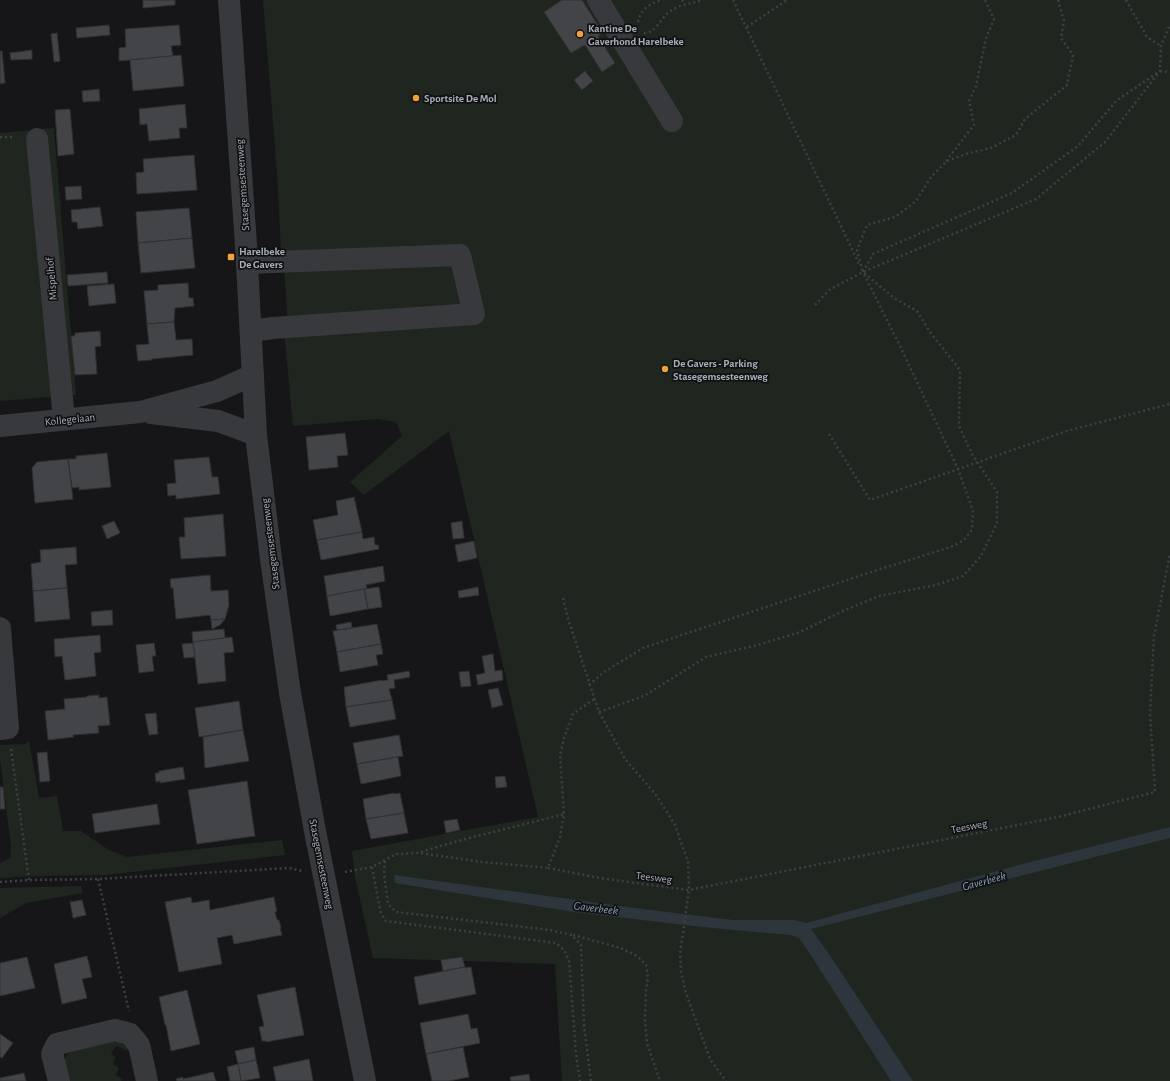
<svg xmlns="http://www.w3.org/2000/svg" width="1170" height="1081" viewBox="0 0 1170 1081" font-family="'Alegreya Sans',sans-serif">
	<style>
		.green { fill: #1e261f }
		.water { fill: #2c363c }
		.building { fill: #424448; stroke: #303034 }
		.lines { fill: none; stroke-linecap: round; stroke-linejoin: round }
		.path { stroke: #3d4044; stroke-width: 2.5; stroke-dasharray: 2 3; stroke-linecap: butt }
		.minor { stroke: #37393d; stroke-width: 22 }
		.poi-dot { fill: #eea238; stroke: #111113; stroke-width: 1.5 }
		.labels { text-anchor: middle; stroke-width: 3.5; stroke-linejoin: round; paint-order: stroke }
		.poi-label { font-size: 11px; font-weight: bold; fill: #a8aeb8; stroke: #111113; text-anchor: start }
		.street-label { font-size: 11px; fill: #a8aeb8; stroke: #111113 }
		.water-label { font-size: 12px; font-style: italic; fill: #809fb2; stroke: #111113 }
	</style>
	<rect width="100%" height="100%" fill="#161618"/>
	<g class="green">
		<path d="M263 0H1170V1081H562L555 964 373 958 355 877 352 851 538 817 449 431 364 495 350 482 402 436 396 422 378 419 293 426 284 330H288L283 252H281L277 172Z"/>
		<path d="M54 128 76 395 0 401V133Z"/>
		<path d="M29 741 39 798 57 796 63 831H81L109 850 127 857 282 840 285 855 105 875 38 876 0 878V863L10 858 11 847 0 759V745L25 744Z"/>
		<path d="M81 886 83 893 26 903 0 918V888Z"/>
		<path d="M95 1038 126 1043 134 1053 116 1046 111 1054 116 1057 113 1064 119 1068 116 1075 122 1079 121 1081H64C64 1076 62 1070 63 1065 64 1050 84 1044 95 1038Z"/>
	</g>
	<path class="water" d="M1170 827V838L811 929 827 951 913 1081H891L812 957 799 938 790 935 702 927 574 912 395 883 394 875 635 908 733 920H795L806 923 1026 863Z"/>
	<g class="building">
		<path d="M143 0H175V5L143 8Z"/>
		<path d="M562 0H582L603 33 598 36 615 63 602 72 585 45 571 53 544 12Z"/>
		<path d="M109 25 110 35 77 38 76 28Z"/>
		<path d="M179 25 181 45 171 46 173 56 119 61V48L126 47 125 29Z"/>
		<path d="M57 33 60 61 54 62 51 34Z"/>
		<path d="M32 50V59L11 60 10 53Z"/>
		<path d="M0 51H2L5 83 0 84Z"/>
		<path d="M181 55 184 86 133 91 130 60Z"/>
		<path d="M585 71 593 81 582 90 574 80Z"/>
		<path d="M99 89 100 101 83 102 82 91Z"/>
		<path d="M185 104 187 128H179L180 138 149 141 147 124 140 125 139 109Z"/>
		<path d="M70 109 74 154 58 156 55 110Z"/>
		<path d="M194 155 197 190 137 194 136 173 144 172 143 159Z"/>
		<path d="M81 186 82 199 66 200 65 187Z"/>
		<path d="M100 207 103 226 78 229 77 222H72L71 210Z"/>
		<path d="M189 208 192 238 138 243 136 212Z"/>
		<path d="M192 238 195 268 141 273 138 243Z"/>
		<path d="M107 272 108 283 68 286 67 275Z"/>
		<path d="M188 283 189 298H193L194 306 175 308 174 322 147 324 144 291 158 290V285Z"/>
		<path d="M114 284 116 303 89 306 87 286Z"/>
		<path d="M174 322 176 340 192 339 193 355 152 359V360L138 361 136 345 149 344 147 324Z"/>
		<path d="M100 331 101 346 95 347 97 374 75 375 71 336H75V333Z"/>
		<path d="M345 433 348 455 337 456 338 467 309 470 306 437Z"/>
		<path d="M107 453 111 487 79 490V487L72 488 68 459H76V456Z"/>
		<path d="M209 457 212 477H218L220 494 176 499V495L168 496 167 484 176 483 174 460Z"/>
		<path d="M68 459 73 499 35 503 32 468 37 462Z"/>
		<path d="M354 497 362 532 317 540 313 520 338 515 336 501Z"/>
		<path d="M223 514 226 556 181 559 179 537H185L184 518Z"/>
		<path d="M114 521 120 533 107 539 102 526Z"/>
		<path d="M462 521 464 538 453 539 451 523Z"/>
		<path d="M362 532 363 539 374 537 375 545H378L379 549 321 560 317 540Z"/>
		<path d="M474 541 477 558 458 562 455 545Z"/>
		<path d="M76 547 77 564 65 565 67 588 33 591 31 564 41 562 40 550Z"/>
		<path d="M383 566 385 581 366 585 367 589 327 596 324 576Z"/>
		<path d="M210 575 211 591 228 590 229 605 225 619 211 620 210 615 176 619 173 588H171L170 579Z"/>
		<path d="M379 587 382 607 368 609 364 589Z"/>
		<path d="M478 587 479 595 459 598 458 591Z"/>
		<path d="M67 588 70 619 35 622 33 591Z"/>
		<path d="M364 589 368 609 330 616 327 596Z"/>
		<path d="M112 610 113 625 92 626 91 612Z"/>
		<path d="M225 619 220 625 212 629 211 620Z"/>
		<path d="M351 622 352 628 337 630 336 625Z"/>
		<path d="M377 624 381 644 337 652 333 631Z"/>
		<path d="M224 629 225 638 193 642 192 632Z"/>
		<path d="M100 635 101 652 94 653 96 676 65 680 62 656 55 657 54 639Z"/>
		<path d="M232 637 234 652 224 653 226 681 198 684 193 642Z"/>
		<path d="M154 643 156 656H152L154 671 139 673 136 645Z"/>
		<path d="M193 643 195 657 184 658 182 644Z"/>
		<path d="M381 644 383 654 376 655 378 665 340 672 337 652Z"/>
		<path d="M493 654 495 671 502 670 503 680 478 685 476 675 485 673 482 656Z"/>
		<path d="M409 671 410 677 394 680 395 688 389 689 392 700 346 707 344 687 382 680V681L388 680 387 675Z"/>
		<path d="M469 671 471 686 461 687 459 672Z"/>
		<path d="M498 688 503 705 492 708 488 690Z"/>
		<path d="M99 695V698L107 697 110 725 98 726 99 733 73 735 74 737 48 740 45 711 65 709 64 699 87 697V696Z"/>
		<path d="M392 700 396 719 350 727 346 707Z"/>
		<path d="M239 701 243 730 199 737 195 708Z"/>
		<path d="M156 713 158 734 149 735 145 714Z"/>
		<path d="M243 730 249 761 205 768 203 737Z"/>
		<path d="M399 735 403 756 357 764 353 743Z"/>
		<path d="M47 752 50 781 40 782 37 753Z"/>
		<path d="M398 757 401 776 361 784 357 764Z"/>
		<path d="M183 767 185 779 160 783V781L156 782 155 773H159V771Z"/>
		<path d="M505 776 507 787 496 788 495 777Z"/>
		<path d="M247 781 255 836 197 844 188 790Z"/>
		<path d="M0 787H3L5 809H0Z"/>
		<path d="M394 793V794L400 793 404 813 366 819 363 799Z"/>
		<path d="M157 804 160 824 95 833 92 814Z"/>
		<path d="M404 813 408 833 371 839 366 819Z"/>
		<path d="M457 819 460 830 446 833 444 821Z"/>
		<path d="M191 897 192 903 209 900 210 910 274 897 275 903 277 911 275 912 277 920H279L281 928H280L282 935 234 944 232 935 217 938 222 964 179 972 165 902Z"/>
		<path d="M82 900 86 915 73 918 70 902Z"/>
		<path d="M87 956 92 977 82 979 87 998 62 1004 54 964Z"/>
		<path d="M27 957 35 988 0 996V963Z"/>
		<path d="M462 957 465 967 443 971 441 960Z"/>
		<path d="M465 967V968L471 967 476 994 419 1005 414 977Z"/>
		<path d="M295 987 304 1035 266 1042V1041H262L259 1027 264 1026 257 995Z"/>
		<path d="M187 990 200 1044 171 1051 166 1025H165L159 997Z"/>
		<path d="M468 1014 471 1029 477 1028 480 1043 426 1054 420 1023Z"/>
		<path d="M0 1034 13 1043 2 1058 0 1057Z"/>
		<path d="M254 1047 256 1060 238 1064 235 1051Z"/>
		<path d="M463 1047 469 1077 449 1081H432L426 1054Z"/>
		<path d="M309 1059 313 1081H276L273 1067Z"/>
		<path d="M256 1060 260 1078 241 1081 238 1064Z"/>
		<path d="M238 1064 241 1081H230L227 1067Z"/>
		<path d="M213 1072 216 1081H177L176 1079 183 1077V1079Z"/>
		<path d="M24 1073 26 1081H0V1078Z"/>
		<path d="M529 1074 530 1081H511L510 1077Z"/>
	</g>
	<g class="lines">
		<g class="path">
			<path d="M682 0 684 4"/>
			<path d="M733 0 860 266"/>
			<path d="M1126 0 1147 37 1161 46"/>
			<path d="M638 22C640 10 651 2 663 0"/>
			<path d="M747 27 787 0"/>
			<path d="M644 33C654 34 661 19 668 13 678 4 691 4 703 0"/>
			<path d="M1160 71 1170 72"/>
			<path d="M0 137H15"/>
			<path d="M946 161 974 125 969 101 976 86 986 38 994 19 985 0"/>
			<path d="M863 272 873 254 1012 193 1078 146 1116 101 1157 73"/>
			<path d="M815 305 829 290 863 272 1036 199 1105 142 1160 71 1161 46 1170 24"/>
			<path d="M829 434 870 500 1067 431 1170 404"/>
			<path d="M563 598 568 619 599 712 625 759 656 795 675 825 688 862 689 890 680 954 681 972 686 993 710 1059 726 1081"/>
			<path d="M589 685 604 672 643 648 874 571 951 547 964 540 972 530 973 511 958 469 900 346 864 274"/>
			<path d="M599 712 644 696 706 657 758 645 800 632 843 611 879 596 936 585 963 576 981 556 997 523V492L972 454 959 426 960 370 930 332 917 311 894 298 863 272 857 250 867 225 895 217 916 201 931 177 947 161 969 153 991 148 1016 135 1025 119 1067 85 1073 55 1061 38 1064 21 1058 0"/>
			<path d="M11 749 29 880"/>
			<path d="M421 852C468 837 516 827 564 814"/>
			<path d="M385 861 384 873 388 904 396 912 550 930 572 935 581 945 584 1025 591 1081"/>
			<path d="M372 867 381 914 386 921 556 943 564 950 569 960 576 1054 580 1081"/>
			<path d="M548 868 606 879 689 890 1058 817 1155 792 1150 713 1154 636 1170 553"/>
			<path d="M345 872 372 867 396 854 419 853 483 862 548 868 560 837 564 814 560 755 564 738 573 714 594 699"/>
			<path d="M98 879 129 1011"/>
			<path d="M0 882 29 880 98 879 289 868 302 871"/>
			<path d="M573 935 621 948 637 956 646 965 648 978 646 991 645 1020 647 1043 660 1081"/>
		</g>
		<g class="minor">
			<path d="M229 0 246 245 256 435 271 559 290 693 315 831 365 1081"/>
			<path d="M598 0 672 121"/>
			<path d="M37 139 64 419"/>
			<path d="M247 263 460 255 474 314 273 328 251 331"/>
			<path d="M151 413 218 421 256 435"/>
			<path d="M0 426 140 412 217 391 253 375"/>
			<path d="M0 628 8 728 0 729"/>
			<path d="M59 1081 52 1054 57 1044 115 1030 130 1034 139 1045 147 1081"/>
		</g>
	</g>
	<g class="poi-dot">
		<circle cx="580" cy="34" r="4"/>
		<circle cx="416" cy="98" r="4"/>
		<rect x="227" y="253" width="8" height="8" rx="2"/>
		<circle cx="665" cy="369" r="4"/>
	</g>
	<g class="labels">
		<g class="poi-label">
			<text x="588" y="32">Kantine De<tspan x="588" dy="13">Gaverhond Harelbeke</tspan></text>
			<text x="424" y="102">Sportsite De Mol</text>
			<text x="239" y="255">Harelbeke<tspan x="239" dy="13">De Gavers</tspan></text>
			<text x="673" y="367">De Gavers - Parking<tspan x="673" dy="13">Stasegemsesteenweg</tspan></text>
		</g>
		<g class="street-label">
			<text transform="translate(242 185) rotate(-94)" y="4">Stasegemsesteenweg</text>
			<text transform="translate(51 279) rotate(-95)" y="4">Mispelhof</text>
			<text transform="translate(70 419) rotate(-6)" y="4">Kollegelaan</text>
			<text transform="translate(270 544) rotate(-97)" y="4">Stasegemsesteenweg</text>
			<text transform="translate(969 826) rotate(-11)" y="4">Teesweg</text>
			<text transform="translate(322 864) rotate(79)" y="4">Stasegemsesteenweg</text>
			<text transform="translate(654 877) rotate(7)" y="4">Teesweg</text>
		</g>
		<g class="water-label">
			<text transform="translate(984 881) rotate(-15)" y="4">Gaverbeek</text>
			<text transform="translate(596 908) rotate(7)" y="4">Gaverbeek</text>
		</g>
	</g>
</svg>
